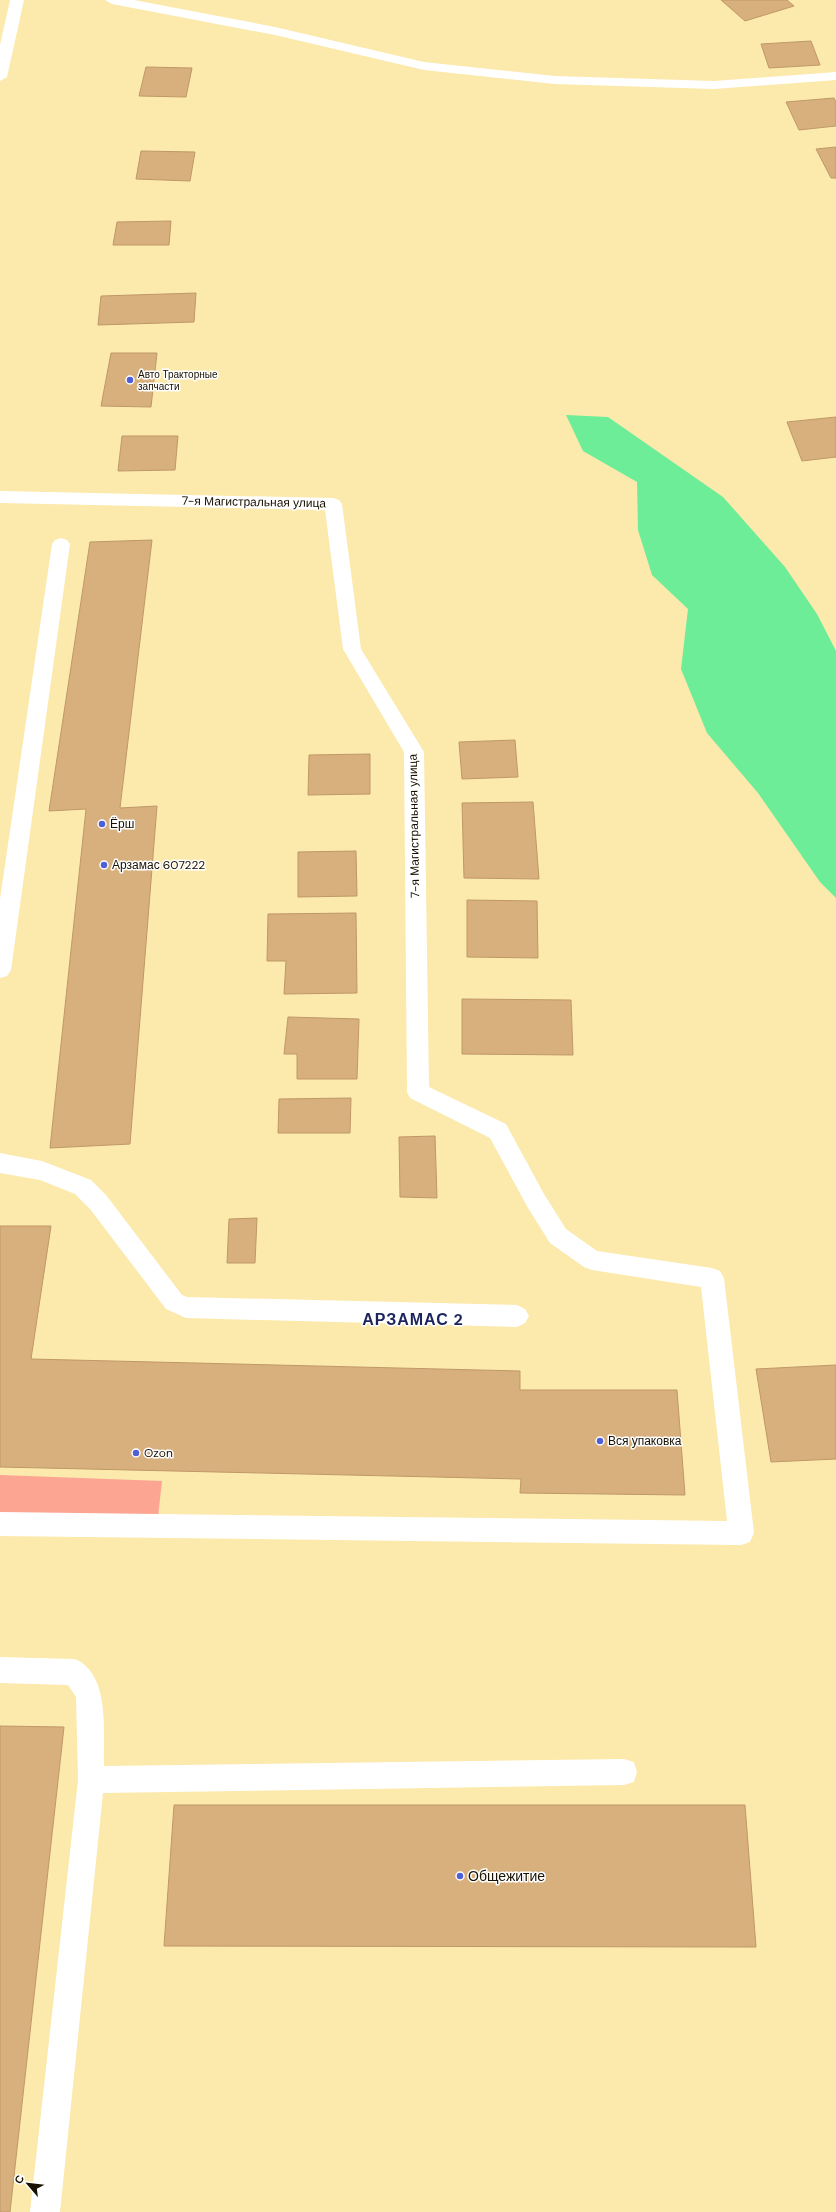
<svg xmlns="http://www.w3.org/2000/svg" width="836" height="2212" viewBox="0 0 836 2212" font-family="'DM Sans',sans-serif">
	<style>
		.green { fill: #fca593 }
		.water { fill: #6ded98 }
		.building { fill: #d8b07e; stroke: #bf9867 }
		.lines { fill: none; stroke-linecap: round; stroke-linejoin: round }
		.minor { fill: #fff; fill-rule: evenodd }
		.major { fill: #fff; fill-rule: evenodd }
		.poi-dot { fill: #4e60d5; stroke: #fff; stroke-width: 1.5 }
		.labels { text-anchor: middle; stroke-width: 3; stroke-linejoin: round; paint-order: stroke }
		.far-poi-label { font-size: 10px; fill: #181100; stroke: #fff; text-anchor: start }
		.street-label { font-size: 12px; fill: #181100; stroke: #fff }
		.poi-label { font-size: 12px; fill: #181100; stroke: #fff; text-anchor: start }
		.near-poi-label { font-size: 14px; fill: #181100; stroke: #fff; text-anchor: start }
		.district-label { font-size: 16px; font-weight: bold; letter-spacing: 1px; fill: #1c245c; stroke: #fff }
	</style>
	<rect width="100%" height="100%" fill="#fce9ac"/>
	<path class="green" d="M0 1475 162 1481 158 1517 0 1514Z"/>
	<path class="water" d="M566 415 608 417 723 497 785 567 817 614 836 651V898L820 882 758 793 707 733 681 669 688 609 652 575 638 530 637 482 583 451Z"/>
	<g class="building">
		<path d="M721 0H787L794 6 745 21Z"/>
		<path d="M811 41 820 65 769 68 761 44Z"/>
		<path d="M146 67 192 68 186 97 139 96Z"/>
		<path d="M834 98 836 102V126L799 130 786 102Z"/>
		<path d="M836 147V178H831L816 149Z"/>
		<path d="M141 151 195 152 190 181 136 179Z"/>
		<path d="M171 221 169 245H113L117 222Z"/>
		<path d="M196 293 194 322 98 325 101 296Z"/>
		<path d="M111 353H157L151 407 101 406Z"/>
		<path d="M836 417V457L802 461 787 422Z"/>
		<path d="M122 436H178L175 470 118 471Z"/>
		<path d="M152 540 120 808 157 806 130 1144 50 1148 86 809 49 811 90 542Z"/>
		<path d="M515 740 518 777 462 779 459 742Z"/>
		<path d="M370 754V794L308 795 309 755Z"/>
		<path d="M533 802 539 879 464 878 462 803Z"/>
		<path d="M356 851 357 896 298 897V852Z"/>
		<path d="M467 900 537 901 538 958 467 957Z"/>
		<path d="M356 913 357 993 284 994 286 961H267L268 914Z"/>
		<path d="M462 999 571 1000 573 1055 462 1054Z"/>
		<path d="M288 1017 359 1019 357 1079H297V1054H284Z"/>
		<path d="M351 1098 350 1133H278L279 1099Z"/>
		<path d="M435 1136 437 1198 400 1197 399 1137Z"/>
		<path d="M257 1218 255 1263H227L229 1219Z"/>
		<path d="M0 1226H51L31 1359 520 1371V1390H677L685 1495 520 1493 521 1479 0 1467Z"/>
		<path d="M836 1365V1459L771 1462 756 1369Z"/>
		<path d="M0 1726 64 1727 10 2212H0Z"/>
		<path d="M174 1805H745L756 1947 164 1946Z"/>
	</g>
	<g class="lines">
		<g class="minor">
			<path d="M105 0H134L275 27 424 62 555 76 714 81 836 72V80L714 89 555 84 424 70 275 35 112 4Z"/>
			<path d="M0 491 333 498 339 500 342 504 361 649 424 752 429 1087 506 1124 544 1194 566 1229 597 1251 712 1268 720 1271 724 1278 754 1533 750 1542 741 1545 0 1536V1512L727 1521 701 1287 592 1270 584 1267 550 1243 528 1208 490 1138 410 1098 407 1092 404 752 343 649 325 510 0 503Z"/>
			<path d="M61 538 67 540 70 544 11 970 7 976 0 978V899L52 544 55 540Z"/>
			<path d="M0 1153 42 1161 91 1180 106 1195 182 1295 187 1297 517 1305 525 1309 529 1316 525 1323 517 1327 186 1318 166 1309 90 1209 75 1194 40 1180 0 1173Z"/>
			<path d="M0 1657 75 1659C111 1674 103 1734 104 1766L624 1759 634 1762 637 1772 634 1782 624 1785 103 1793 60 2212H30L78 1780 76 1697 68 1685 0 1683Z"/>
		</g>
		<path class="major" d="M10 0H24L7 77 0 81V45Z"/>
	</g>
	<g class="poi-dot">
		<circle cx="130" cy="380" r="4"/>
		<circle cx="102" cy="824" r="4"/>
		<circle cx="104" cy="865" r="4"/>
		<circle cx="600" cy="1441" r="4"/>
		<circle cx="136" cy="1453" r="4"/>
		<circle cx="460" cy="1876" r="4"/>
	</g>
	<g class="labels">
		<g class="far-poi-label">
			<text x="138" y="378">Авто Тракторные<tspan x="138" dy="12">запчасти</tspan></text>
		</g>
		<g class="street-label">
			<text transform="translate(254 502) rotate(1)" y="4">7-я Магистральная улица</text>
			<text transform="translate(414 826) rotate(-91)" y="4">7-я Магистральная улица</text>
		</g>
		<g class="poi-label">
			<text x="110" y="828">Ёрш</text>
			<text x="112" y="869">Арзамас 607222</text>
			<text x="608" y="1445">Вся упаковка</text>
			<text x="144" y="1457">Ozon</text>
		</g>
		<g class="near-poi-label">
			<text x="468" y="1881">Общежитие</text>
		</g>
		<g class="district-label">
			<text x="413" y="1325">АРЗАМАС 2</text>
		</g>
	</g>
	<g transform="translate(28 2184) rotate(298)" stroke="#ffffff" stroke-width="3" paint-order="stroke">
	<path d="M0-3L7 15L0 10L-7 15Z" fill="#181100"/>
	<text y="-6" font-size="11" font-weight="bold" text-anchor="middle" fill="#181100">С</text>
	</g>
</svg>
